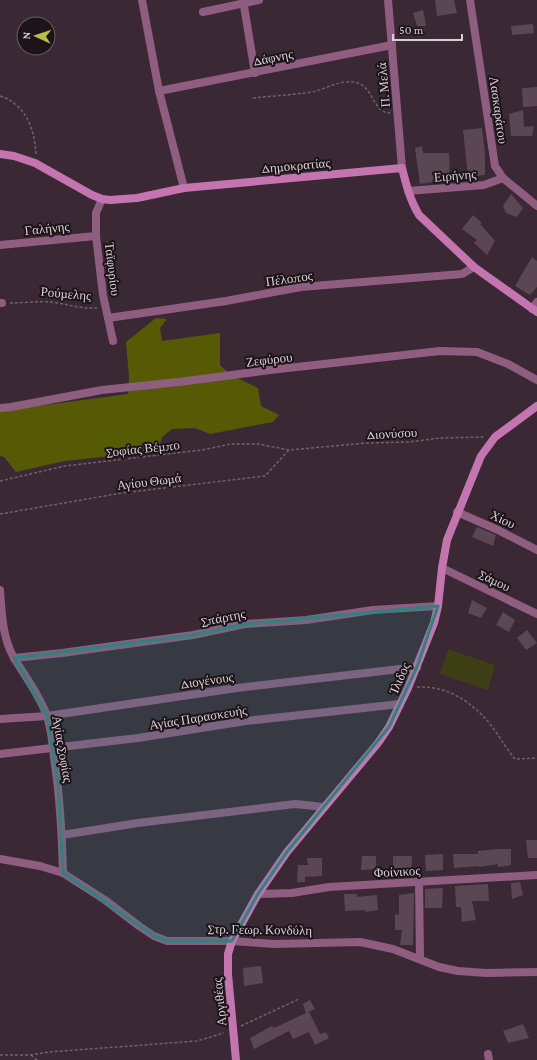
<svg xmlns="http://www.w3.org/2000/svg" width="537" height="1060" viewBox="0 0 537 1060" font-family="'Crimson Pro',serif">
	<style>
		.green { fill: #3c3e14 }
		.forest { fill: #575a05 }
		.building { fill: #5b4754 }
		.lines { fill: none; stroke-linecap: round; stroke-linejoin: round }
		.path { stroke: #70616b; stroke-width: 1.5; stroke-dasharray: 3 2; stroke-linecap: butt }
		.street { stroke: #8f5d80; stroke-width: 8 }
		.secondary { stroke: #c475af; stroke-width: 8 }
		.marked { fill: #2d837e; fill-opacity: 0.2; stroke: #2d837e; stroke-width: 3; stroke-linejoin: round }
		.labels { text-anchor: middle; stroke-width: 4; stroke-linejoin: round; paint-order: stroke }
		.street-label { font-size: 13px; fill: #daced6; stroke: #1c1419 }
	</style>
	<rect width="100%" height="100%" fill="#3a2834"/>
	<path class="green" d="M448 649 495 665 488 690 440 674Z"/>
	<path class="forest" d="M156 318 167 319 160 328 162 341 220 333V365L231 375 258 388 261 406 279 415 273 422 210 434 195 428 172 429 162 437 158 451 65 461 16 472 4 457 0 456V411L128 394 129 377 126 342Z"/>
	<g class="building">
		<path d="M435 0H454L457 13 437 16Z"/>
		<path d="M423 10 426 26H417L413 13Z"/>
		<path d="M533 24 534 33 512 35 511 26Z"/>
		<path d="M537 87V106L523 107 522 88Z"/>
		<path d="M523 110 524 127 534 126 532 136H511L509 114Z"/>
		<path d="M482 128 485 154V175L468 177 463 130Z"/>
		<path d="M422 146 423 153H449L450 179 420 184 415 148Z"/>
		<path d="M511 194 523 208 517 217 506 213 503 206Z"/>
		<path d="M473 215 482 223 480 224 495 241 487 255 474 243 477 240 462 229Z"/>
		<path d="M532 257 537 261V287L530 295 515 286Z"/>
		<path d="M477 527 496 535 493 546 472 537Z"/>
		<path d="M472 600 487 608 481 618 468 613Z"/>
		<path d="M503 612 515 620 509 632 496 625Z"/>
		<path d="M527 630 537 643 526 650 517 638Z"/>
		<path d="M526 840H537V858H528Z"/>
		<path d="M498 849H511V865L498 867V864L479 867V866L454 868 453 854H478V851Z"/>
		<path d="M443 854V870L426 871 425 855Z"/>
		<path d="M362 856H376V869L361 870Z"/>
		<path d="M393 856H412L411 877 393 878Z"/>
		<path d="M307 858H322V876L305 877V882H297L298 865H308Z"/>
		<path d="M520 882 523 895 512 899 511 883Z"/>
		<path d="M488 884 489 901H472L476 920 462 922 461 907H456L455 886Z"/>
		<path d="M443 888 442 908H425V889Z"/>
		<path d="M414 893 413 945H400L402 930H395V914L399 915V895Z"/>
		<path d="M344 894H357V897L377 895 378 910 365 912V910L345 911Z"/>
		<path d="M261 966 263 983 244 986 243 968Z"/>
		<path d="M310 1000 315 1009 306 1013 309 1012 320 1034 326 1032 329 1038 315 1045 309 1032 293 1039 289 1031 254 1049 250 1038 272 1026 274 1028 306 1013 303 1004Z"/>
		<path d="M523 1024 529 1038 508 1043 503 1031Z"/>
	</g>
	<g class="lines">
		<g class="path">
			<path d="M0 96C26 104 35 130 36 155"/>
			<path d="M253 98C272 96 292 95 312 92 326 89 339 80 354 82 374 85 372 113 390 113"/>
			<path d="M10 303C23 303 37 301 51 302 67 304 81 309 97 308"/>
			<path d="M0 481 65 466 202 450 231 444H258L289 450 367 443 408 442 440 438 484 437"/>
			<path d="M0 514 122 493 265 476 289 450"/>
			<path d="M417 687C444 686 464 697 483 716 495 728 504 746 515 759L537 758"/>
			<path d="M241 1026 299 999"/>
			<path d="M0 1055H31L49 1052 197 1041 224 1033"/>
			<path d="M31 1055 37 1060"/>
		</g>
		<g class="street">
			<path d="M142 0 159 91 184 188"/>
			<path d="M243 0 255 73"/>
			<path d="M388 0 402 168"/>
			<path d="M470 0 495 166 503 178 537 206"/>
			<path d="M203 12 259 0"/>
			<path d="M159 91 392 45"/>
			<path d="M408 191 484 185 503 178"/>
			<path d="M102 199 96 213V236L103 295 113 341"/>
			<path d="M0 245 96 236"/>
			<path d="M0 303H2"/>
			<path d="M532 309 537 302"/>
			<path d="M108 318 226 301 301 287 462 274 474 267"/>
			<path d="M0 408 11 407 102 390 179 382 270 370 440 351 477 352 508 364 537 380"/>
			<path d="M457 512 498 530 537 550"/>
			<path d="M442 568 537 614"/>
			<path d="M0 590C2 614 2 637 14 658 25 676 40 696 47 716 51 729 53 745 54 758 60 796 62 834 63 873"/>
			<path d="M14 658 62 653 193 635 245 624 306 620 373 610 438 606"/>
			<path d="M0 719 47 716 237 688 417 667"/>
			<path d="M0 754 138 738 246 721 400 704"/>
			<path d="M62 835 138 823 295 804 324 807"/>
			<path d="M0 859 40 866 63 873 105 900 139 926 154 936 167 941H232L274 944 360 942 393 949 439 967 458 971 487 973 537 972"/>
			<path d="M419 882 420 959"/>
			<path d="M258 894 292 893 329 887 537 875"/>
			<path d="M488 1054 489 1060"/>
		</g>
		<g class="secondary">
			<path d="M0 154 14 156 35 163 92 195 102 199 110 200 137 198 184 188 402 168C406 184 410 200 419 215L474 267 537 312"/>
			<path d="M236 1060 228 974V954L232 941 258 894 287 852 378 743 389 727 408 688 434 623 438 606 442 568 447 540 481 456 495 437 537 406"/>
		</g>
	</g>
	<path class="marked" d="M438 606 417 667 389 727 287 852 258 894 232 941H167L154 936 63 873 58 783 47 716 14 658 193 635 245 624Z"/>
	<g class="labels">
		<g class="street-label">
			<text transform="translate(273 57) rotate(-11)" y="5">Δάφνης</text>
			<text transform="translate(383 85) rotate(-95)" y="5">Π. Μελά</text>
			<text transform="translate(499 110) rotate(82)" y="5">Λασκαράτου</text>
			<text transform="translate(296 165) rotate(-5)" y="5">Δημοκρατίας</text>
			<text transform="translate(455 175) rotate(-5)" y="5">Ειρήνης</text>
			<text transform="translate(47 228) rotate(-6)" y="5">Γαλήνης</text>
			<text transform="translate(113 269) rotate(83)" y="5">Ταϊφυρίου</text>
			<text transform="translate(289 278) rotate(-8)" y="5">Πέλοπος</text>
			<text transform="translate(66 293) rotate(5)" y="5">Ρούμελης</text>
			<text transform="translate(269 359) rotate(-7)" y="5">Ζεφύρου</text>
			<text transform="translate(392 433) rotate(-3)" y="5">Διονύσου</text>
			<text transform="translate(143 448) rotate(-6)" y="5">Σοφίας Βέμπο</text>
			<text transform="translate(149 481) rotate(-7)" y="5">Αγίου Θωμά</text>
			<text transform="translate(503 519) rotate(25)" y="5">Χίου</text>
			<text transform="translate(495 580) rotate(26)" y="5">Σάμου</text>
			<text transform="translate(223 617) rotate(-11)" y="5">Σπάρτης</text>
			<text transform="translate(399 678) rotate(-66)" y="5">Ίλιδος</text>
			<text transform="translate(207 680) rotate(-8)" y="5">Διογένους</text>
			<text transform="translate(198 717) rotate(-9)" y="5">Αγίας Παρασκευής</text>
			<text transform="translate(63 749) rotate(80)" y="5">Αγίας Σοφίας</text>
			<text transform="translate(397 871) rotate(-3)" y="5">Φοίνικος</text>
			<text transform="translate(260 929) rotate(1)" y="5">Στρ. Γεωρ. Κονδύλη</text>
			<text transform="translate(219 1002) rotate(-96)" y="5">Αργιθέας</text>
		</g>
	</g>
	<g transform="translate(36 36) rotate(273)"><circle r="19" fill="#1c1419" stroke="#685e65"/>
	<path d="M0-3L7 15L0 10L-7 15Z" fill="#bbc045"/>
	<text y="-6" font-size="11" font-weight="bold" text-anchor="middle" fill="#daced6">N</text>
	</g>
	<path d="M393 34v6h69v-6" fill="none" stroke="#daced6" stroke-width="2"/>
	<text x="399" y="34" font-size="12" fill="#daced6" stroke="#1c1419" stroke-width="3" paint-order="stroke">50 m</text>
</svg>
